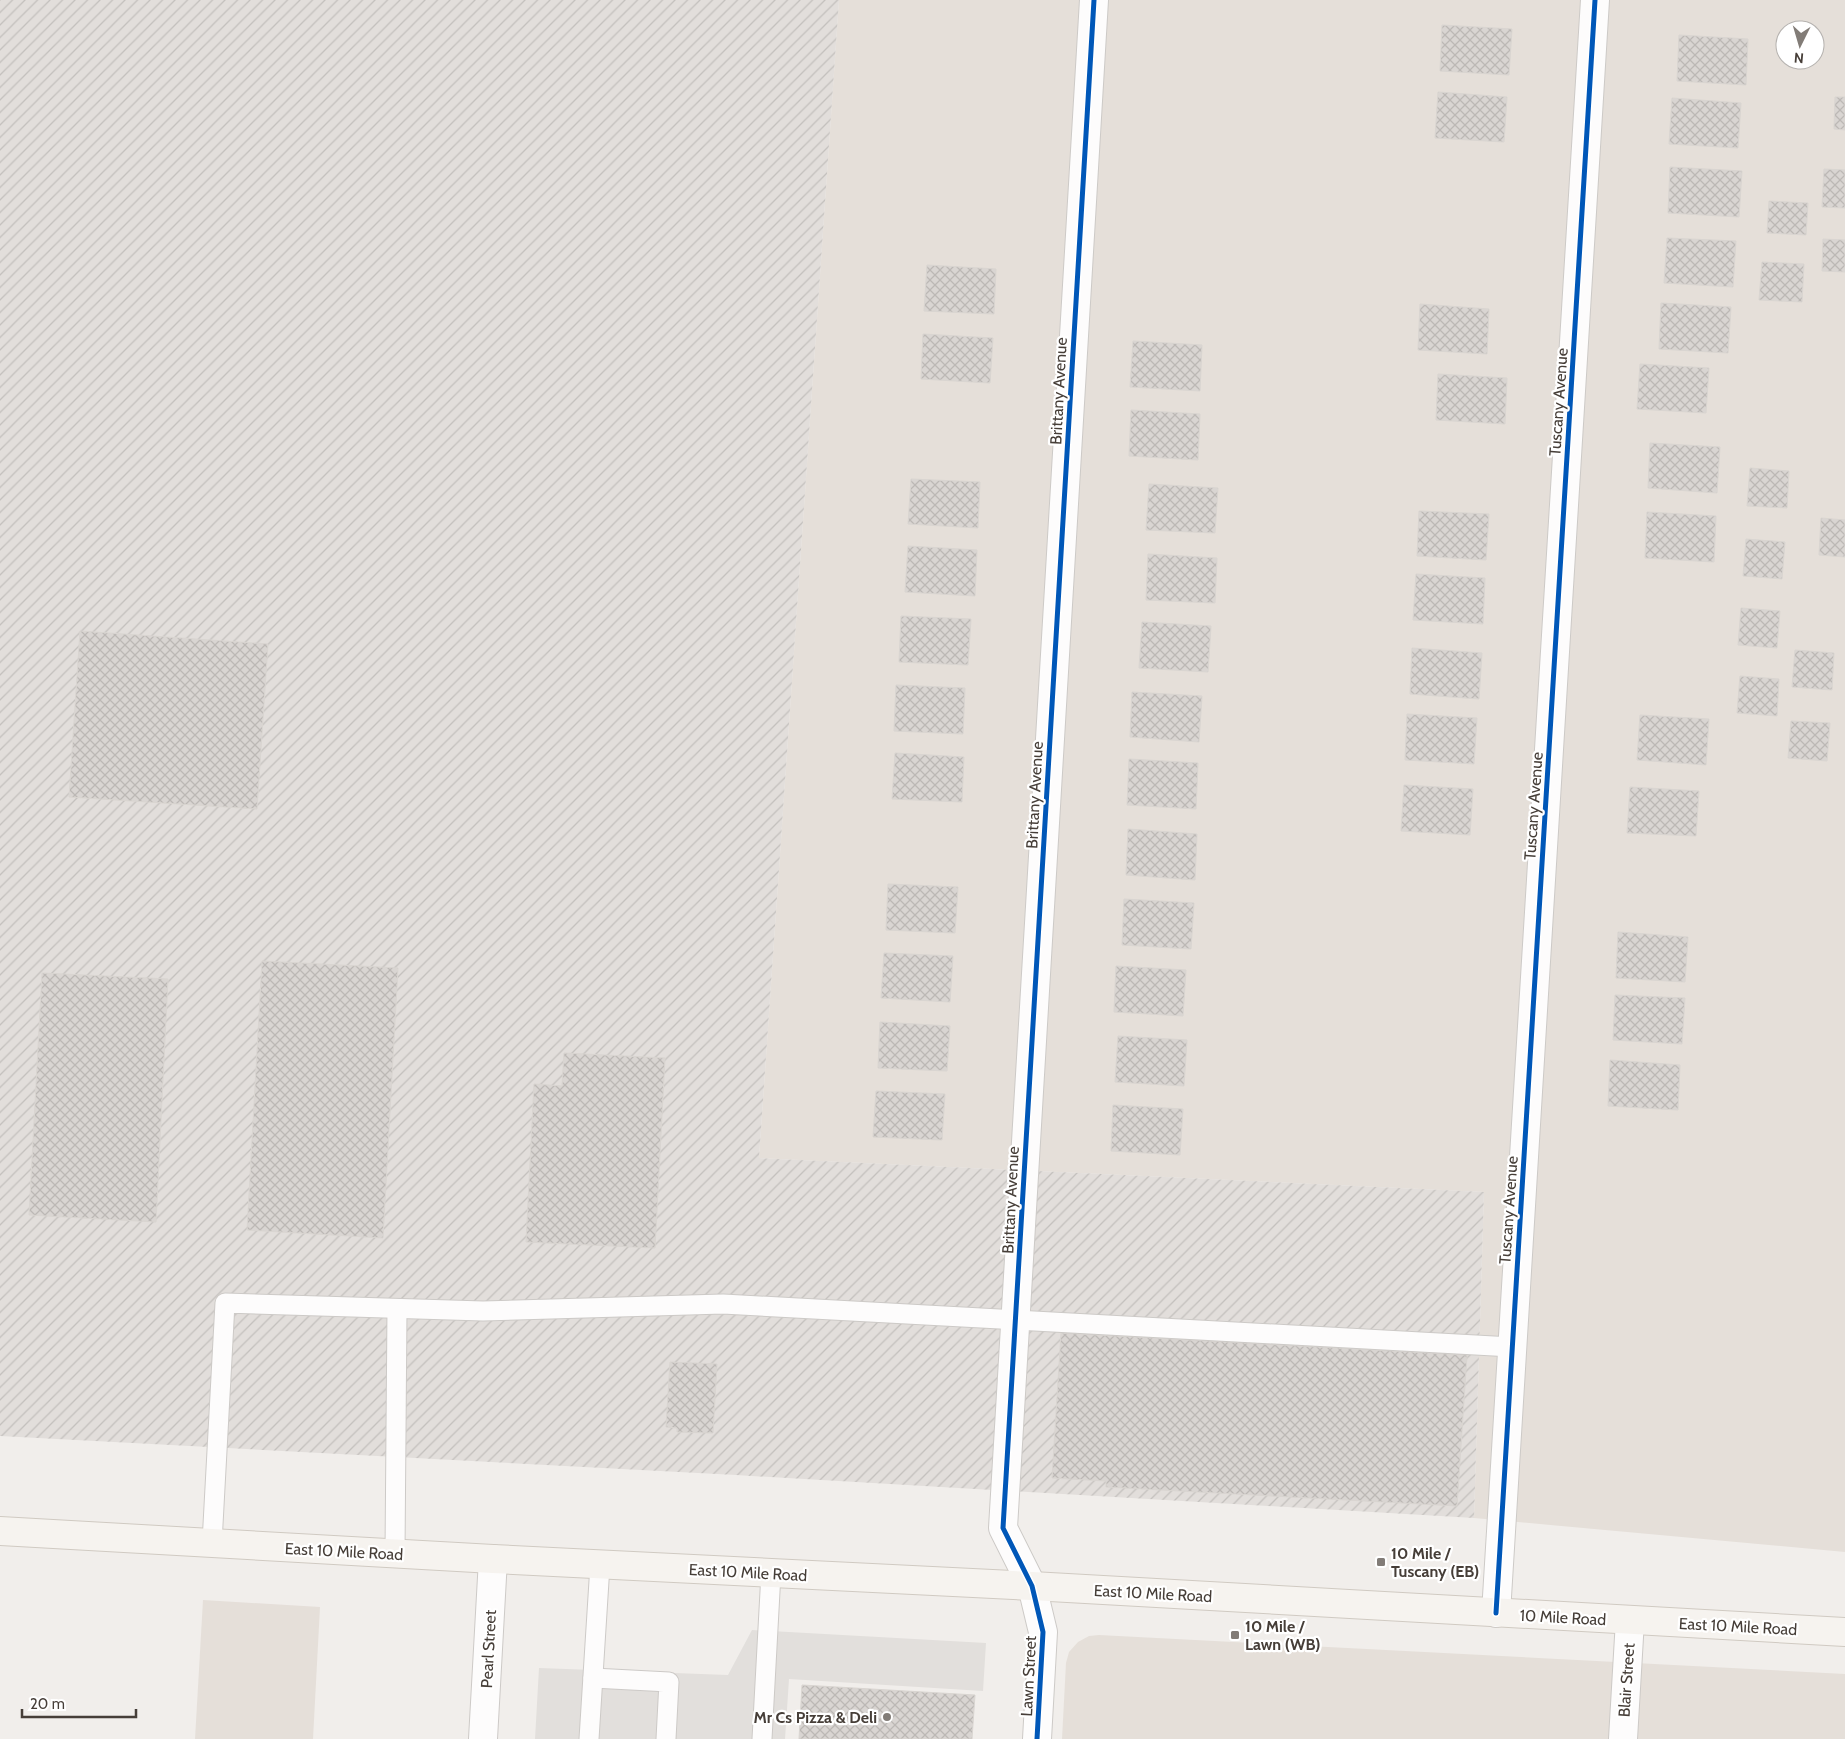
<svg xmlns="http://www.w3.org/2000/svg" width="1845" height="1739" viewBox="0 0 1845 1739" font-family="Cabin,sans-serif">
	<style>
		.residential { fill: #e5dfd9; fill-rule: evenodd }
		.industrial { fill: url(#industrial-furrows) }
		.parking { fill: #e2dfdc }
		.building { fill: url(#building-cross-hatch); stroke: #d9d5d1 }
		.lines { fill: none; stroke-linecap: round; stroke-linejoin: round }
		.service-casing { stroke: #cdcac7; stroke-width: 21 }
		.minor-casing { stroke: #cdcac7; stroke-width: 30 }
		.secondary-casing { stroke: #d0cac2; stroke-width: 30 }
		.service { stroke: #fdfcfc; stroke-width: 19 }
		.minor { stroke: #fdfcfc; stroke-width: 28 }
		.secondary { stroke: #f6f3ef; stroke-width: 28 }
		.cycleway-casing { stroke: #fff; stroke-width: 8 }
		.cycleway { stroke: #0057b8; stroke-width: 5 }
		.poi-dot { fill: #827c77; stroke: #fff; stroke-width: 2 }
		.labels { text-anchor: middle; stroke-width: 4.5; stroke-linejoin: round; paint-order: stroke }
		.street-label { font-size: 16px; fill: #463e38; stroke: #fff }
		.poi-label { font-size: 16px; font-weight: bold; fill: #463e38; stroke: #fff; text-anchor: start }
	</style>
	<defs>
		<pattern id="industrial-furrows" width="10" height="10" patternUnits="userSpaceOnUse" patternTransform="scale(1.25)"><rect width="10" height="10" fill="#e2dedb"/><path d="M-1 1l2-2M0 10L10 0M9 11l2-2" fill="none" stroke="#c3c0bd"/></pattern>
		<pattern id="building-cross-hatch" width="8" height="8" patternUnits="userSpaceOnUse" patternTransform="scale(1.25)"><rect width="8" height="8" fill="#d9d5d2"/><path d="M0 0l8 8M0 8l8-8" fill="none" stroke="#bcb8b5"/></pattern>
	</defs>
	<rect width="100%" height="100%" fill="#f1eeeb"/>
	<g class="residential">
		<path d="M839 0H1845V1552L1474 1518 1484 1192 759 1158ZM1785 30H1815V60H1785Z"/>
		<path d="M203 1600 320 1607 313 1739H195Z"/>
		<path d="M1099 1635 1845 1674V1739H1062L1066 1663 1069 1652 1078 1642 1089 1636Z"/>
	</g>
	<path class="industrial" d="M0 0H839L759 1158 1484 1192 1474 1518 736 1475 0 1436Z"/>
	<path class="parking" d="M752 1630 986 1643 983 1691 789 1679 785 1739H535L539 1668 728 1675Z"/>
	<g class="building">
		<path d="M1442 25 1512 29 1509 75 1440 71Z"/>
		<path d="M1679 35 1748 39 1746 85 1677 81Z"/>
		<path d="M1438 92 1507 97 1504 142 1435 138Z"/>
		<path d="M1835 97H1845V130L1834 129Z"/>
		<path d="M1672 98 1741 103 1738 148 1669 144Z"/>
		<path d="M1670 167 1742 171 1739 217 1668 213Z"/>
		<path d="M1824 169 1845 170V208L1822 207Z"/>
		<path d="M1769 201 1808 203 1806 235 1767 233Z"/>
		<path d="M1667 238 1736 241 1733 287 1664 283Z"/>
		<path d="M1823 239 1845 240V272L1822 271Z"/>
		<path d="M1762 262 1804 264 1802 302 1759 300Z"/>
		<path d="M927 265 996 269 994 314 924 311Z"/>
		<path d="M1661 303 1731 307 1728 353 1659 349Z"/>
		<path d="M1420 304 1489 309 1487 354 1418 350Z"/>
		<path d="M923 334 993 338 990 383 921 379Z"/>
		<path d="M1133 341 1202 345 1200 391 1130 387Z"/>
		<path d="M1640 364 1709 368 1706 413 1637 409Z"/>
		<path d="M1438 374 1507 378 1505 424 1436 420Z"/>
		<path d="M1131 410 1200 414 1198 460 1129 456Z"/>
		<path d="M1650 443 1720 447 1717 493 1648 488Z"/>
		<path d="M1750 468 1789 471 1787 508 1747 506Z"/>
		<path d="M911 479 980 482 978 528 908 524Z"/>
		<path d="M1149 484 1218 488 1215 533 1146 530Z"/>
		<path d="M1419 511 1489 514 1486 560 1417 556Z"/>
		<path d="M1647 512 1716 516 1714 562 1645 558Z"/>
		<path d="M1821 518 1845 520V557L1819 555Z"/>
		<path d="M1746 539 1785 542 1782 579 1743 576Z"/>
		<path d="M908 546 977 550 975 596 905 592Z"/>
		<path d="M1148 554 1217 558 1215 603 1146 600Z"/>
		<path d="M1416 574 1485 578 1483 624 1413 620Z"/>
		<path d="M1741 608 1780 611 1777 648 1738 645Z"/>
		<path d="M901 616 971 619 968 665 899 662Z"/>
		<path d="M1142 622 1211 626 1208 672 1139 668Z"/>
		<path d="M80 631 268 644 257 809 69 797Z"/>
		<path d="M1412 648 1482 653 1479 699 1410 694Z"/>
		<path d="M1795 650 1834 653 1832 690 1792 687Z"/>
		<path d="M1740 676 1779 679 1777 716 1737 713Z"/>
		<path d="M896 685 965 688 963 734 894 731Z"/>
		<path d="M1132 692 1202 696 1199 742 1130 737Z"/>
		<path d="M1407 714 1477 718 1474 764 1405 760Z"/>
		<path d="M1640 715 1709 719 1706 765 1637 760Z"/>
		<path d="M1791 721 1830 723 1827 761 1788 758Z"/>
		<path d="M895 753 964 757 962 802 892 799Z"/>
		<path d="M1129 759 1198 763 1196 809 1127 805Z"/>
		<path d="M1404 785 1473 789 1470 835 1401 831Z"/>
		<path d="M1630 787 1699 791 1696 836 1627 833Z"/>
		<path d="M1128 829 1197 834 1195 880 1126 875Z"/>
		<path d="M888 884 958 887 955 933 886 930Z"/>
		<path d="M1124 899 1194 903 1191 949 1122 945Z"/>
		<path d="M1618 932 1688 937 1685 982 1616 978Z"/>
		<path d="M884 953 953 956 950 1002 881 998Z"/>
		<path d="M262 961 398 968 383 1238 247 1230Z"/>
		<path d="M1116 966 1186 970 1183 1016 1114 1012Z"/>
		<path d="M42 973 168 979 156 1222 29 1215Z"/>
		<path d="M1615 995 1685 998 1682 1044 1613 1040Z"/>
		<path d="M880 1022 950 1026 947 1071 878 1068Z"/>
		<path d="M1118 1036 1187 1040 1184 1086 1115 1082Z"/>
		<path d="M564 1053 665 1058 655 1248 526 1242 534 1084 562 1086Z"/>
		<path d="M1610 1060 1680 1065 1678 1110 1608 1106Z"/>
		<path d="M876 1091 945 1094 942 1140 873 1137Z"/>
		<path d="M1113 1105 1183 1109 1180 1155 1111 1151Z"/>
		<path d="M1061 1333 1467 1355 1457 1506 1106 1487V1481L1052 1478Z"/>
		<path d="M670 1362 717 1364 713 1433 677 1432V1428L666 1427Z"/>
		<path d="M802 1685 975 1695 972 1739H799Z"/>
	</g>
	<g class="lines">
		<defs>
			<g id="service">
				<path d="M212 1543 225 1303 483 1311 723 1304 1512 1347"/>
				<path d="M395 1553 397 1309"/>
				<path d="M593 1678 669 1682 666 1739"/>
				<path d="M589 1739 600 1565"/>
				<path d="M762 1739 771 1573"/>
			</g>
			<g id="minor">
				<path d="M1496 1613 1595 0"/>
				<path d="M483 1739 493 1559"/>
				<path d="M1037 1739 1043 1632 1032 1586 1003 1528 1094 0"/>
				<path d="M1623 1739 1630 1620"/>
			</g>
			<path id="secondary" d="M0 1531 493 1559 1032 1586 1845 1632"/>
		</defs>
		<use href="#service" class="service-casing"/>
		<use href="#minor" class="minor-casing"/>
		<use href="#secondary" class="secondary-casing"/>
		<use href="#service" class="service"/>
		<use href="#minor" class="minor"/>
		<use href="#secondary" class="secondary"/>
		<defs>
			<g id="cycleway">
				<path d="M1496 1613 1595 0"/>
				<path d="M1037 1739 1043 1632 1032 1586 1003 1528 1094 0"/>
			</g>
		</defs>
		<use href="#cycleway" class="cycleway-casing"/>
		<use href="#cycleway" class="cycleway"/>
	</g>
	<g class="poi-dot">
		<rect x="1376" y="1557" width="10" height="10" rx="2.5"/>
		<rect x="1230" y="1630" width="10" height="10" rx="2.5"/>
		<circle cx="887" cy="1717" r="5"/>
	</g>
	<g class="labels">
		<g class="street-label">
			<text transform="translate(1058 391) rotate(-87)" y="6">Brittany Avenue</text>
			<text transform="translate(1558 402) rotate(-86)" y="6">Tuscany Avenue</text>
			<text transform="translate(1034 795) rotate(-87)" y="6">Brittany Avenue</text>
			<text transform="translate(1533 806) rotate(-86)" y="6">Tuscany Avenue</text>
			<text transform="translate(1010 1200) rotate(-87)" y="6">Brittany Avenue</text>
			<text transform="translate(1508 1210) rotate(-86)" y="6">Tuscany Avenue</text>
			<text transform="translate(344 1551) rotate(3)" y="6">East 10 Mile Road</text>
			<text transform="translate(748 1572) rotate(3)" y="6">East 10 Mile Road</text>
			<text transform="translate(1153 1593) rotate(3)" y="6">East 10 Mile Road</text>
			<text transform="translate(1563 1617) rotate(3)" y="6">10 Mile Road</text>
			<text transform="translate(1738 1626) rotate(3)" y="6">East 10 Mile Road</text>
			<text transform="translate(488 1649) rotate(-87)" y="6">Pearl Street</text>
			<text transform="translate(1028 1676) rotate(-87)" y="6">Lawn Street</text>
			<text transform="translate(1626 1680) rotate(-86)" y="6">Blair Street</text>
		</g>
		<g class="poi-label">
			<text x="1391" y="1559">10 Mile /<tspan x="1391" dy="18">Tuscany (EB)</tspan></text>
			<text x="1245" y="1632">10 Mile /<tspan x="1245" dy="18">Lawn (WB)</tspan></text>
			<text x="877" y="1723" text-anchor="end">Mr Cs Pizza &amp; Deli</text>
		</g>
	</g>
	<g transform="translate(1800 45) rotate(185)"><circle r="24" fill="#ffffff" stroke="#b5b2af"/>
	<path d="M0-4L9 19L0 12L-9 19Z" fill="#827c77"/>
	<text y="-8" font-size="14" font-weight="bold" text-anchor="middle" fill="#463e38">N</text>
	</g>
	<path d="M22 1709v8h114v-8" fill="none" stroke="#463e38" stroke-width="2.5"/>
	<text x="30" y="1709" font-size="15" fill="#463e38" stroke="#ffffff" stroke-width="4" paint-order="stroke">20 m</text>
</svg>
